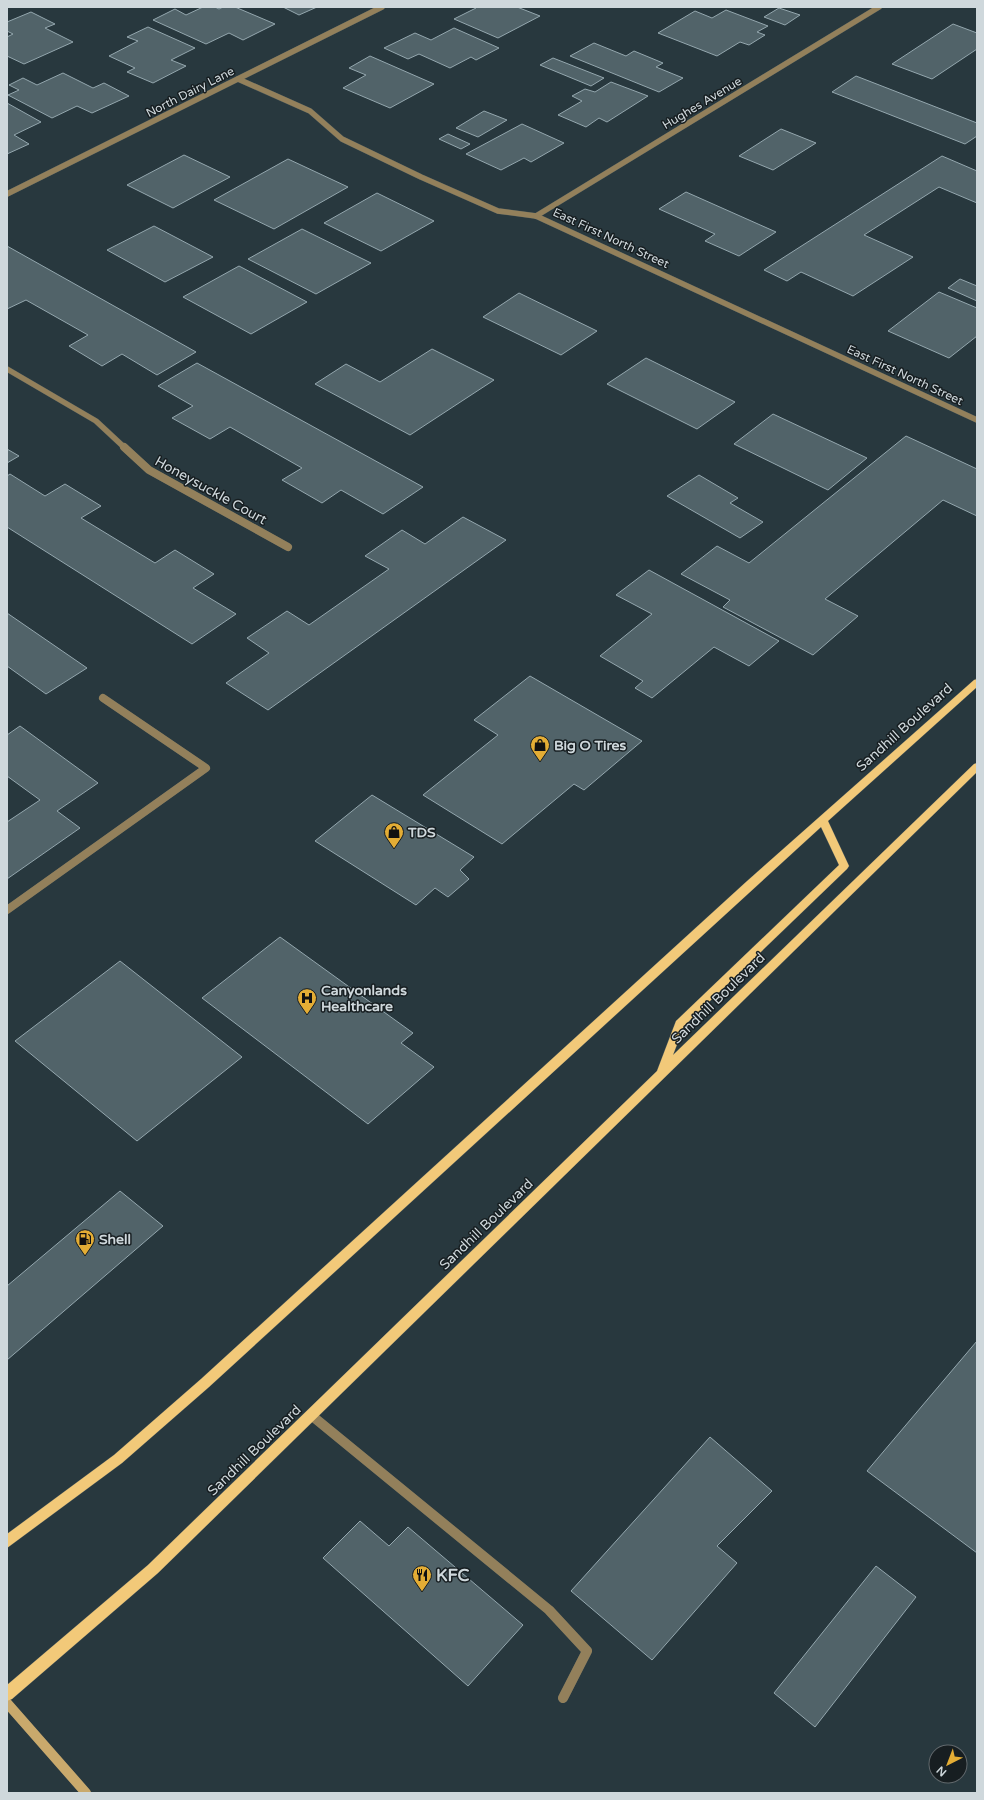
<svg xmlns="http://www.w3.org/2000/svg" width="984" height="1800" viewBox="0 0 984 1800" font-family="'Varela Round',sans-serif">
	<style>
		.building { fill: #516369; stroke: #94a7ae }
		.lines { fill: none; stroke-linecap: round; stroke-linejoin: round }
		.lane-far1-casing { stroke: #46555a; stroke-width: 8 }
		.lane-casing { stroke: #46555a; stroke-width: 10 }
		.street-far1-casing { stroke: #46555a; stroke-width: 6 }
		.street-casing { stroke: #46555a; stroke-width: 8 }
		.secondary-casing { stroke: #46555a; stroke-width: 10 }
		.primary-casing { stroke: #46555a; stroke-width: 1 }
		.lane-far1 { stroke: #93805b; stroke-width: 8 }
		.lane { stroke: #93805b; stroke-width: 10 }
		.street-far1 { stroke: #93805b; stroke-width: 5.5 }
		.street { stroke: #93805b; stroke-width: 8 }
		.secondary { stroke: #c9a96c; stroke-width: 10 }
		.primary { fill: #f2c979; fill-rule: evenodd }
		.labels { text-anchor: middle; stroke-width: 3; stroke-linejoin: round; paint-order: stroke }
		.far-street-label { font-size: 12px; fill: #cfd8dc; stroke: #171e21 }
		.street-label { font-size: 14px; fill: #cfd8dc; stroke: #171e21 }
		.poi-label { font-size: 14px; font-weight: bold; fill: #cfd8dc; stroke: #171e21; text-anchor: start }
		.near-poi-label { font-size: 17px; font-weight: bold; fill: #cfd8dc; stroke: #171e21; text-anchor: start }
	</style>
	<rect width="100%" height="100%" fill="#28383e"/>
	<g class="building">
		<path d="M203 7H215L219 9 223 7H235L275 24 243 40 229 33 206 44 153 20 175 9 186 15Z"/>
		<path d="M283 7H317L299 15Z"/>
		<path d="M473 7H517L540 16 498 38 454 19 476 8Z"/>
		<path d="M779 8 800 15 785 25 764 17Z"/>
		<path d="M726 10 768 26 757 32 765 35 749 45 740 42 717 56 658 33 695 11 712 18Z"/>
		<path d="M31 12 55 24 45 28 73 42 24 64 7 56V37L13 34 7 31V22Z"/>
		<path d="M953 24 977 33V49L932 79 892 64Z"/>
		<path d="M148 27 195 48 171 60 186 66 153 83 127 72 135 68 109 56 138 41 127 37Z"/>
		<path d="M454 28 499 48 476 60 471 57 450 68 419 54 408 59 384 48 415 33 431 40Z"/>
		<path d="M594 43 626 56 634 51 663 63 656 67 683 78 659 92 570 56Z"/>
		<path d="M370 56 434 84 390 108 343 88 366 75 349 68Z"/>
		<path d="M553 58 604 78 591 86 540 65Z"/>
		<path d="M63 73 93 88 104 83 129 96 92 113 77 106 52 118 8 95 19 90 9 85 23 78 37 85Z"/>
		<path d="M856 76 977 123V136L965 144 832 92Z"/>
		<path d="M611 82 648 96 607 122 599 118 586 127 558 115 582 101 572 96 585 89 595 92Z"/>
		<path d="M7 103 41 122 14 135 29 144 7 154Z"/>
		<path d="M484 111 507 120 478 137 456 128Z"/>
		<path d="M522 124 564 143 531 162 524 158 501 170 466 154Z"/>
		<path d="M781 129 816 143 773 170 739 156Z"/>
		<path d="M448 134 470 144 461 149 439 139Z"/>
		<path d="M184 155 230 177 173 208 127 185Z"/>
		<path d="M942 156 977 171V203L939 187 864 235 913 257 853 296 801 272 787 281 764 270Z"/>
		<path d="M288 159 348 187 274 229 214 200Z"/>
		<path d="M686 192 776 232 739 256 705 241 715 234 659 209Z"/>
		<path d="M377 193 434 221 381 251 324 223Z"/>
		<path d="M154 226 213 257 165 282 107 250Z"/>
		<path d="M302 229 371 263 316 294 248 259Z"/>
		<path d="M7 246 196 352 157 375 122 354 102 366 69 346 88 335 26 300 7 309Z"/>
		<path d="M239 266 307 302 251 334 183 297Z"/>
		<path d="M960 279 977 286V301L948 288Z"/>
		<path d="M939 292 977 308V336L949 358 888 331Z"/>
		<path d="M519 293 597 331 561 355 483 317Z"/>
		<path d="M432 349 494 380 410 435 315 384 346 364 380 382Z"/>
		<path d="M646 358 735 402 697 429 607 384Z"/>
		<path d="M197 363 423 487 383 514 341 490 322 503 282 480 302 468 230 427 210 439 172 418 193 406 158 386Z"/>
		<path d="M773 414 867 458 828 490 734 444Z"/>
		<path d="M906 436 977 469V516L943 500 825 599 858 616 813 655 723 607 730 600 681 574 717 546 749 563Z"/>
		<path d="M7 449 19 456 7 463Z"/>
		<path d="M10 474 45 496 65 484 101 506 81 518 155 563 175 550 214 574 193 588 236 614 192 644 7 527V476Z"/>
		<path d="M699 475 738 498 730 503 763 522 740 538 667 496Z"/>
		<path d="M463 517 506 540 268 710 226 683 269 653 247 638 287 611 309 625 389 569 365 556 402 530 425 544Z"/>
		<path d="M649 570 779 641 749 666 714 647 652 698 635 688 643 681 600 656 652 614 616 595Z"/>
		<path d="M7 613 87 668 46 694 7 666Z"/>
		<path d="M530 676 642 741 584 790 574 784 502 844 423 795 498 735 474 720Z"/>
		<path d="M20 726 98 783 57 811 80 828 7 879V822L40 800 7 776V735Z"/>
		<path d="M372 795 474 857 460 870 469 879 448 897 435 888 416 905 315 841Z"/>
		<path d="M280 937 413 1033 401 1043 434 1067 368 1124 202 998Z"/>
		<path d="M120 961 242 1057 137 1141 15 1041Z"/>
		<path d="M120 1191 163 1226 7 1360V1286Z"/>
		<path d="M977 1341V1553L867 1471Z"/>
		<path d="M710 1437 772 1491 717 1546 737 1563 652 1660 571 1591Z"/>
		<path d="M360 1521 389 1546 408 1527 523 1625 468 1686 323 1558Z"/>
		<path d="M876 1566 916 1597 815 1727 774 1693Z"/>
	</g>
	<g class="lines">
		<defs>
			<path id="lane-far1" d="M7 910 206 768 103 698"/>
			<path id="lane" d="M311 1415 549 1610 587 1651 563 1698"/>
			<g id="street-far1">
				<path d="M238 79 310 111 342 139 421 177 498 211 536 216 977 420"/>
				<path d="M7 194 382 7"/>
				<path d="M536 216 879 7"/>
				<path d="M7 369 96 421 125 448"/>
			</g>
			<path id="street" d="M124 447 149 470 288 547"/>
			<path id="secondary" d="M7 1703 86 1793"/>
			<path id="primary" d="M977 679V687L828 821 849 866 847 869 684 1026 673 1055 974 764 977 763V772L158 1573 12 1699 7 1701V1685L148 1565 657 1071 676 1021 839 865 821 827 209 1387 122 1463 7 1548V1534L114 1455 201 1379 746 882 974 680Z"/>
		</defs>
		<use href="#lane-far1" class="lane-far1-casing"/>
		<use href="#lane" class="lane-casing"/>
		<use href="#street-far1" class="street-far1-casing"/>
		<use href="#street" class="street-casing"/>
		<use href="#secondary" class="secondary-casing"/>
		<use href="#primary" class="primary-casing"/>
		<use href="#lane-far1" class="lane-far1"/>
		<use href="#lane" class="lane"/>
		<use href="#street-far1" class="street-far1"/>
		<use href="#street" class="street"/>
		<use href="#secondary" class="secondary"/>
		<use href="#primary" class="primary"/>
	</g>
	<defs>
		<symbol id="shop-pin" viewBox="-11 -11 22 30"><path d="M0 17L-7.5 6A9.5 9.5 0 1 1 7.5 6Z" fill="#e4ad35" stroke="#171e21"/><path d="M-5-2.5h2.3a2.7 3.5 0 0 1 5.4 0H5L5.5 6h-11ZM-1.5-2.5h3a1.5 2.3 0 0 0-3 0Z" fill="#111"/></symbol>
		<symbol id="hospital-pin" viewBox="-11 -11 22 30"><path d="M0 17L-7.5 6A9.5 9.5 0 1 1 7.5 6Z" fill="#e4ad35" stroke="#171e21"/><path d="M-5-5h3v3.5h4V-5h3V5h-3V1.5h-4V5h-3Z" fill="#111"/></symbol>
		<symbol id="fuel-pin" viewBox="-11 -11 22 30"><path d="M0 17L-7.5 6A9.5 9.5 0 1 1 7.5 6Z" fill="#e4ad35" stroke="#171e21"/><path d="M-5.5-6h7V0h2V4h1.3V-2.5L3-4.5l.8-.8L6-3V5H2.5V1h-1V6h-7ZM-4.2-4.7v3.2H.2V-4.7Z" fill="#111"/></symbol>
		<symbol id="restaurant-pin" viewBox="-11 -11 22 30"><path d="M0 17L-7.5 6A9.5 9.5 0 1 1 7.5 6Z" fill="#e4ad35" stroke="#171e21"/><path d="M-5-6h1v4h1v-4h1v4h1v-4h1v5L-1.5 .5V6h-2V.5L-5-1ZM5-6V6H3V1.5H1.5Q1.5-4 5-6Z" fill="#111"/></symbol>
	</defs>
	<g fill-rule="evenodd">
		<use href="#shop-pin" x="529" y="734" width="22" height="30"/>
		<use href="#shop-pin" x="383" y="821" width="22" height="30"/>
		<use href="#hospital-pin" x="296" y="987" width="22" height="30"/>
		<use href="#fuel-pin" x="74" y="1228" width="22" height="30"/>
		<use href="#restaurant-pin" x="411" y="1564" width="22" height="30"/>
	</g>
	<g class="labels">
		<g class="far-street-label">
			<text transform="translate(190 92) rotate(-27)" y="4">North Dairy Lane</text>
			<text transform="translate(702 103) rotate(-31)" y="4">Hughes Avenue</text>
			<text transform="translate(611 238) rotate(25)" y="4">East First North Street</text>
			<text transform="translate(905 375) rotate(25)" y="4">East First North Street</text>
		</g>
		<g class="street-label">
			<text transform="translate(211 490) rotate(29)" y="5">Honeysuckle Court</text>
			<text transform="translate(904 727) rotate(-42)" y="5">Sandhill Boulevard</text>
			<text transform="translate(718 998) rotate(-44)" y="5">Sandhill Boulevard</text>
			<text transform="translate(486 1224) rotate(-44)" y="5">Sandhill Boulevard</text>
			<text transform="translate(254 1450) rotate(-44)" y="5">Sandhill Boulevard</text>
		</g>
		<g class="poi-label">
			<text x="554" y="750">Big O Tires</text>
			<text x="408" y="837">TDS</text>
			<text x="321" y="995">Canyonlands<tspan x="321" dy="16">Healthcare</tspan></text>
			<text x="99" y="1244">Shell</text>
		</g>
		<g class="near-poi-label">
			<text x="436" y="1581">KFC</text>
		</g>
	</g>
	<rect width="984" height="1800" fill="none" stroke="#cfd8dc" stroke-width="16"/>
	<g transform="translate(948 1764) rotate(222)"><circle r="19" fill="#171e21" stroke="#61686c"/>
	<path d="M0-3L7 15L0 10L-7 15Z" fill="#e4ad35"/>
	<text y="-6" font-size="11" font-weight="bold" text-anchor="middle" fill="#cfd8dc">N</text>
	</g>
</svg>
